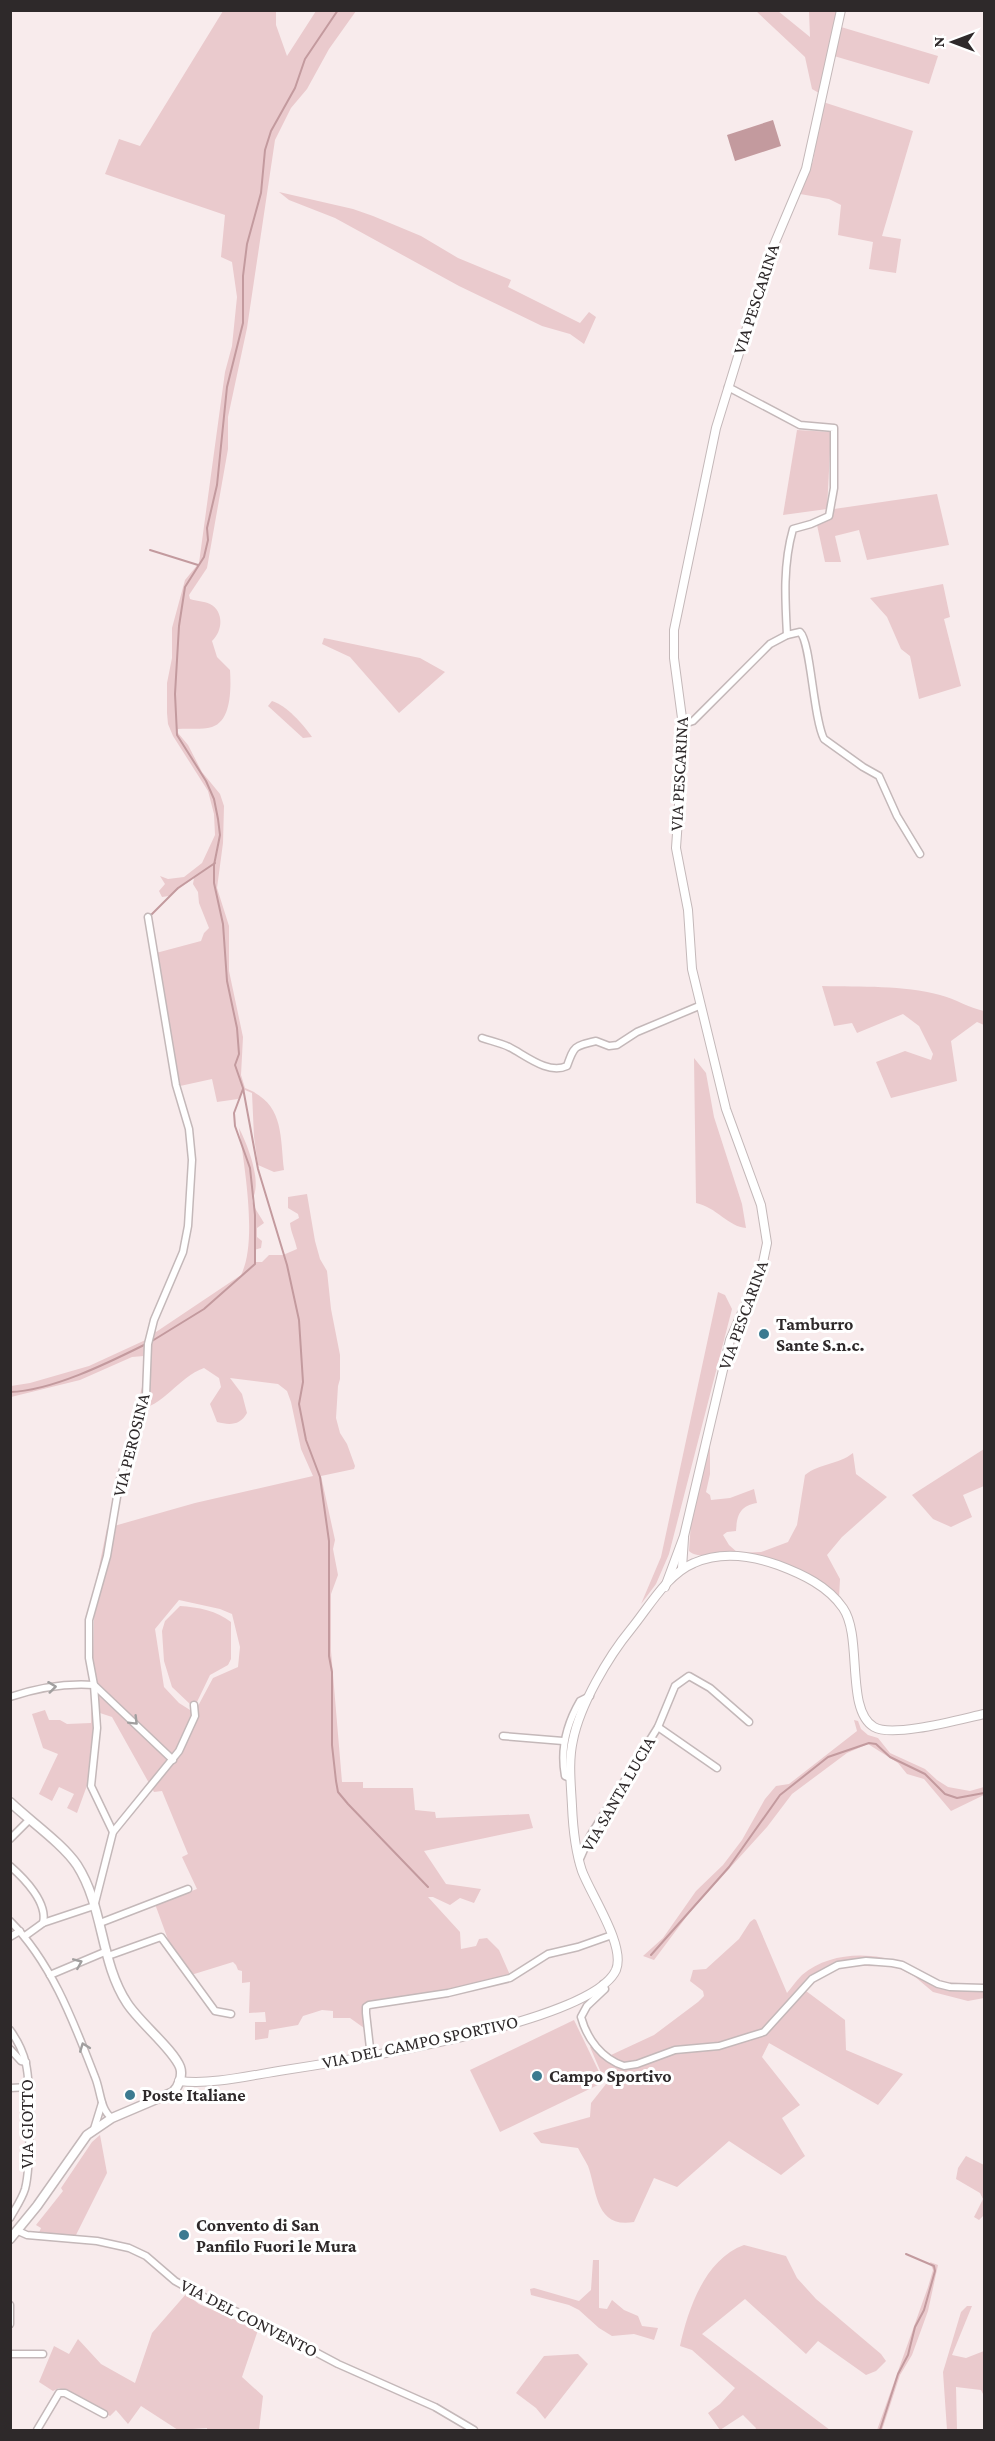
<svg xmlns="http://www.w3.org/2000/svg" width="995" height="2441" viewBox="0 0 995 2441" font-family="'Crimson Pro',serif">
	<style>
		.green { fill: #eacacd; fill-rule: evenodd }
		.water { fill: #c39a9e }
		.lines { fill: none; stroke-linecap: round; stroke-linejoin: round }
		.stream { stroke: #c39a9e; stroke-width: 2 }
		.minor-casing { stroke: #c4b8b9; stroke-width: 9 }
		.tertiary-casing { stroke: #c4b8b9; stroke-width: 10 }
		.secondary-casing { stroke: #c4b8b9; stroke-width: 11 }
		.minor { stroke: #fff; stroke-width: 6 }
		.tertiary { stroke: #fff; stroke-width: 8 }
		.secondary { stroke: #fff; stroke-width: 8 }
		.oneway { stroke: #a19f9f }
		.poi-dot { fill: #3c7a90; stroke: #fff; stroke-width: 2 }
		.labels { text-anchor: middle; stroke-width: 6; stroke-linejoin: round; paint-order: stroke }
		.street-label { font-size: 18px; fill: #2e292a; stroke: #fff }
		.poi-label { font-size: 18px; font-weight: bold; fill: #2e292a; stroke: #fff; text-anchor: start }
	</style>
	<rect width="100%" height="100%" fill="#f8ebec"/>
	<g class="green">
		<path d="M223 11H276V25L287 56 316 11H356L329 49 307 89 291 108 275 140 247 328 228 417V449L207 568 189 595 190 599C196 601 204 601 210 604 224 611 223 631 212 641L217 657 230 670C231 687 232 721 212 727 201 730 189 728 178 729V733L188 745 202 772 220 794 224 806 223 843 217 888 229 926V971L243 1037 241 1075 245 1088C284 1103 280 1134 284 1170L274 1172 258 1165 254 1137 252 1093 245 1090 238 1099 217 1102 212 1079 180 1086 156 953 201 941 204 933 209 928 199 903 198 892 193 884 194 878 169 896 162 897 159 891 165 884 160 876 168 879 184 877 202 863 215 835 214 814 208 791 173 736 168 724 167 713V683L172 658V628L185 580 199 563 225 372 232 346 237 297 232 262 221 257 225 215 105 174 119 139 140 146Z"/>
		<path d="M756 11H778L810 37 809 11H837L819 93 812 89 805 57Z"/>
		<path d="M841 27 938 56 929 84 834 56Z"/>
		<path d="M823 102 913 131 882 236 901 239 896 273 869 269 873 242 838 235 841 205 829 199 800 194 813 161Z"/>
		<path d="M279 192 353 209 373 216 421 236 458 258 511 280 508 287 580 323 589 312 596 317 584 344 570 334 542 326 459 286 335 218 289 200Z"/>
		<path d="M797 430 831 432 827 509 783 515Z"/>
		<path d="M937 494 949 545 867 560 859 530 835 536 841 562H825L817 525 831 518 834 509Z"/>
		<path d="M943 584 950 617 944 619 961 686 919 699 910 656 901 649 887 617 870 598Z"/>
		<path d="M324 638 420 658 445 672 399 713 350 657 322 644Z"/>
		<path d="M272 701C286 705 303 724 312 737L303 738 268 706Z"/>
		<path d="M822 986C861 987 903 985 940 995 956 999 969 1008 984 1011V1025L977 1022 951 1041 957 1081 891 1098 876 1062 905 1051 931 1060 933 1054 919 1026 903 1014 857 1033 852 1023 834 1026Z"/>
		<path d="M694 1058 706 1073 714 1117 742 1204 746 1228C729 1227 716 1207 696 1203Z"/>
		<path d="M239 1128C247 1144 263 1182 252 1200 254 1209 260 1215 264 1223L257 1228V1237L262 1241 261 1248 254 1250V1262H262L269 1255H283L297 1249C295 1239 291 1233 290 1223L299 1218 298 1214 288 1208V1197L307 1194 315 1241 320 1259 327 1271 331 1309 340 1355V1379L338 1386 336 1418 340 1433 347 1444 355 1466 354 1469 321 1476 335 1540 333 1549 338 1575 331 1594V1651L342 1782H363V1788H413L415 1810 435 1812 436 1818 529 1814 533 1828 424 1851 446 1884 481 1889 474 1903 460 1898 450 1905 433 1897H428L460 1932 461 1949 476 1946 479 1939 487 1938 499 1950 510 1975 444 1992 362 2005 364 2028 350 2018H333V2011L322 2010 303 2016 298 2025 269 2030 268 2038 255 2040V2022H266L265 2012 249 2013 250 1982 242 1983V1971L238 1970 236 1965 233 1962 191 1975 170 1945 155 1904 197 1889 182 1857 188 1854 162 1791 154 1792 112 1717 97 1712 93 1769 77 1813 67 1808 74 1794 59 1787 52 1801 39 1794 58 1754 43 1748 32 1714 45 1710 49 1720H60L67 1724 91 1723 95 1587 107 1528 195 1503 313 1476 301 1449 291 1402 287 1391 278 1384 230 1378 242 1394 247 1413C240 1426 229 1425 217 1422L210 1404 221 1387 219 1378 204 1368C178 1377 164 1407 136 1410L142 1387 144 1356 132 1357 80 1380 11 1397V1386L30 1383 89 1366 152 1337 156 1324V1332L241 1275C258 1242 244 1165 239 1128ZM179 1600 220 1609 232 1614 240 1647 238 1667 213 1678 198 1706 196 1704 210 1675 228 1665 231 1659V1622C217 1611 198 1607 180 1606L165 1621 162 1631 164 1661 172 1687 191 1705 190 1710 179 1703 164 1687 155 1629Z"/>
		<path d="M718 1292 725 1295 732 1309 669 1554 656 1584 641 1604 661 1557Z"/>
		<path d="M710 1445V1474L706 1492 710 1495 711 1500 730 1498 754 1489 757 1503C739 1506 737 1516 736 1531L727 1532 723 1535 729 1545 738 1553 761 1552 788 1542 797 1525 805 1475C820 1463 838 1465 853 1453L856 1474 887 1497 842 1537 827 1555 840 1579 839 1598C807 1575 779 1557 738 1553 723 1551 700 1561 689 1551L691 1522Z"/>
		<path d="M984 1449V1486L963 1495 972 1517 951 1527 933 1519 912 1495Z"/>
		<path d="M854 1720 858 1721 861 1729 868 1735 878 1738 890 1753 925 1769 937 1780 948 1787 970 1791 984 1787V1795L951 1811 924 1779 907 1774 898 1763 868 1744 847 1753 792 1794 767 1827 690 1912 654 1960 643 1956 663 1938 696 1891 723 1865 742 1840 765 1799 776 1786 789 1784 857 1731Z"/>
		<path d="M754 1919 756 1920 787 1993C792 1987 796 1981 802 1975 829 1952 870 1951 902 1963 918 1969 931 1981 948 1985 959 1988 973 1986 984 1986V1998L968 2001 933 1992 914 1976 890 1964C879 1967 872 1966 861 1966 835 1967 823 1972 806 1991L845 2020 846 2050 903 2074 878 2105 769 2043 762 2057 800 2105 782 2118 805 2156 781 2175 729 2141 677 2187 654 2178 634 2222C595 2229 597 2190 588 2166 585 2160 581 2154 578 2148L541 2143 533 2133 590 2117 591 2103 606 2084 590 2047 595 2043 611 2055 654 2035 698 2002 704 1996 703 1991 690 1981 693 1970 706 1969 739 1939 750 1922Z"/>
		<path d="M574 2020 604 2082 500 2132 470 2070Z"/>
		<path d="M100 2135 107 2173 75 2237 38 2235 41 2228 36 2225 63 2191 61 2188 92 2142Z"/>
		<path d="M966 2156 984 2165V2215L979 2220 974 2217 983 2199 980 2193 956 2179 958 2168Z"/>
		<path d="M744 2245 786 2256 797 2278 816 2299 881 2354 886 2361 876 2371 866 2375 818 2341 806 2354 745 2299 702 2334 830 2430H755L756 2428 743 2415 720 2430 708 2413 720 2404 735 2388 692 2350 680 2346C688 2309 705 2259 744 2245Z"/>
		<path d="M593 2260H599V2308L607 2309 612 2300 624 2310 638 2316 642 2326 658 2328 654 2340 634 2334 612 2336 599 2328 579 2310 569 2305 531 2295 530 2289 534 2288 579 2301 591 2290Z"/>
		<path d="M930 2262 938 2265 928 2311 912 2355 900 2375 882 2430H877L928 2287 933 2270Z"/>
		<path d="M186 2294 199 2304 258 2330 242 2377 263 2396 259 2430H207V2428L178 2430 141 2406 128 2424 116 2410 110 2416 59 2388 53 2391 39 2382 54 2346 69 2354 78 2339 101 2364 135 2383 152 2333Z"/>
		<path d="M967 2306H972L952 2355 966 2358 984 2351V2396L981 2390 956 2387 957 2430H947L943 2372 961 2312Z"/>
		<path d="M578 2354 588 2364 545 2419 536 2408 516 2393 544 2356Z"/>
	</g>
	<path class="water" d="M773 120 781 146 735 161 727 135Z"/>
	<g class="lines">
		<g class="stream">
			<path d="M338 10 305 59 295 88 271 131 265 150 261 193 247 244 243 276V323L227 387 217 485 207 528 208 540 204 557 185 587 179 626 175 694 177 735 206 781 214 799 218 819 220 835 214 865V883L223 924 227 981 237 1028 239 1054 235 1065 243 1088 258 1169 287 1265 299 1320 303 1382 299 1404 306 1440 320 1477 329 1541V1656L332 1672V1745L336 1781 338 1792 348 1804 428 1887"/>
			<path d="M150 550 198 565"/>
			<path d="M151 915 178 888 215 863"/>
			<path d="M152 1341 204 1309 255 1264V1215L250 1168 235 1126 234 1113 243 1089"/>
			<path d="M10 1392C51 1391 108 1363 144 1345"/>
			<path d="M651 1955 729 1867 780 1795 828 1757 869 1743 876 1744 890 1757 925 1774 945 1794 957 1798 984 1793"/>
			<path d="M880 2430 898 2374 908 2355 915 2327 924 2310 935 2271 934 2266 906 2254"/>
		</g>
		<defs>
			<g id="minor">
				<path d="M728 387 800 425 834 428V488L829 516 811 524 793 529C783 564 785 599 787 635"/>
				<path d="M684 724 693 721 770 644 787 635 800 632C811 642 813 718 824 739L863 767 879 776 897 816 920 854"/>
				<path d="M482 1038C491 1041 501 1043 509 1047 525 1055 548 1075 567 1066 574 1046 574 1046 596 1041L609 1046 617 1045 637 1032 699 1006"/>
				<path d="M10 1697C37 1688 66 1683 94 1685L173 1760"/>
				<path d="M658 1727 717 1768"/>
				<path d="M503 1736 563 1741"/>
				<path d="M570 1778 565 1776C560 1749 566 1725 580 1701L590 1696"/>
				<path d="M113 1832 91 1786 97 1728 94 1685 89 1658V1620L107 1556 120 1479 146 1396 148 1344 154 1320 183 1252 188 1226 192 1160 189 1129 176 1085 148 917"/>
				<path d="M10 1839 29 1820"/>
				<path d="M579 1861 590 1836 658 1727 675 1686 689 1676 710 1688 749 1722"/>
				<path d="M10 1866C25 1879 48 1903 43 1923"/>
				<path d="M95 1903 113 1832 179 1751 195 1716 194 1705"/>
				<path d="M10 1921C52 1963 74 2023 95 2077 101 2091 100 2110 112 2118"/>
				<path d="M100 1923 188 1889"/>
				<path d="M25 1936 43 1923 94 1906"/>
				<path d="M10 1937 20 1931"/>
				<path d="M108 1956 161 1937 215 2011 231 2014"/>
				<path d="M50 1975 107 1951"/>
				<path d="M603 1984 605 1989 587 2006 581 2017C587 2039 602 2059 624 2066L637 2064 675 2050 719 2046 764 2032 812 1979 838 1965 866 1961 892 1963 902 1965 938 1984 950 1987 984 1988"/>
				<path d="M10 2030C18 2041 23 2051 26 2064 31 2087 31 2167 25 2189 22 2199 15 2209 10 2218"/>
				<path d="M10 2049 21 2061 26 2062"/>
				<path d="M371 2057 366 2013V2007L369 2005 448 1993 510 1978 548 1954 578 1947 612 1935"/>
				<path d="M10 2088 29 2087"/>
				<path d="M94 2129 102 2103"/>
				<path d="M18 2231 27 2235 97 2241 129 2248 146 2256 175 2281 202 2296 257 2321 338 2364 435 2407 474 2430"/>
				<path d="M10 2305V2324"/>
				<path d="M10 2354H43"/>
				<path d="M37 2430 59 2393H65L104 2414"/>
			</g>
			<g id="tertiary">
				<path d="M682 1568 684 1538"/>
				<path d="M665 1587 684 1536 730 1340 762 1267 767 1243 761 1205 726 1109 692 969 688 910 676 848 684 733 674 658V630L716 428 768 259 806 169 841 10"/>
				<path d="M179 2081C214 2085 251 2075 285 2070 344 2061 592 2023 616 1970 626 1946 591 1895 582 1871 575 1850 573 1829 572 1806 571 1785 568 1762 573 1740 580 1705 608 1657 631 1629 649 1607 667 1574 694 1563 721 1551 750 1555 778 1565 802 1574 828 1586 843 1608 863 1637 845 1710 874 1727 893 1738 961 1719 984 1714"/>
			</g>
			<path id="secondary" d="M10 1802C30 1821 63 1844 77 1865 104 1907 100 1962 127 2003 139 2022 173 2049 180 2067 183 2075 179 2086 173 2092L112 2118 87 2135 37 2206 10 2239"/>
		</defs>
		<use href="#minor" class="minor-casing"/>
		<use href="#tertiary" class="tertiary-casing"/>
		<use href="#secondary" class="secondary-casing"/>
		<use href="#minor" class="minor"/>
		<use href="#tertiary" class="tertiary"/>
		<use href="#secondary" class="secondary"/>
	</g>
	<defs><path id="oneway-chevron" d="M-2-3.5L2.5 0L-2 3.5" fill="none" stroke-width="1.6" stroke-linecap="round" stroke-linejoin="round" transform="scale(1.5)"/></defs>
	<g class="oneway">
		<use href="#oneway-chevron" transform="translate(52 1687) rotate(-7)"/>
		<use href="#oneway-chevron" transform="translate(134 1721) rotate(45)"/>
		<use href="#oneway-chevron" transform="translate(78 1963) rotate(-23)"/>
		<use href="#oneway-chevron" transform="translate(84 2047) rotate(-111)"/>
	</g>
	<g class="poi-dot">
		<circle cx="764" cy="1334" r="6"/>
		<circle cx="537" cy="2076" r="6"/>
		<circle cx="130" cy="2095" r="6"/>
		<circle cx="184" cy="2235" r="6"/>
	</g>
	<g class="labels">
		<g class="street-label">
			<text transform="translate(756 299) rotate(-72)" y="6">VIA PESCARINA</text>
			<text transform="translate(679 774) rotate(-87)" y="6">VIA PESCARINA</text>
			<text transform="translate(743 1315) rotate(-70)" y="6">VIA PESCARINA</text>
			<text transform="translate(131 1445) rotate(-76)" y="6">VIA PEROSINA</text>
			<text transform="translate(618 1794) rotate(-60)" y="6">VIA SANTA LUCIA</text>
			<text transform="translate(420 2042) rotate(-12)" y="6">VIA DEL CAMPO SPORTIVO</text>
			<text transform="translate(27 2124) rotate(-90)" y="6">VIA GIOTTO</text>
			<text transform="translate(249 2318) rotate(27)" y="6">VIA DEL CONVENTO</text>
		</g>
		<g class="poi-label">
			<text x="776" y="1330">Tamburro<tspan x="776" dy="21">Sante S.n.c.</tspan></text>
			<text x="549" y="2082">Campo Sportivo</text>
			<text x="142" y="2101">Poste Italiane</text>
			<text x="196" y="2231">Convento di San<tspan x="196" dy="21">Panfilo Fuori le Mura</tspan></text>
		</g>
	</g>
	<rect width="995" height="2441" fill="none" stroke="#2e292a" stroke-width="24"/>
	<g transform="translate(953 42) rotate(270)" stroke="#ffffff" stroke-width="4.5" paint-order="stroke">
	<path d="M0-4.5L10 22L0 15L-10 22Z" fill="#2e292a"/>
	<text y="-9" font-size="16" font-weight="bold" text-anchor="middle" fill="#2e292a">N</text>
	</g>
</svg>
